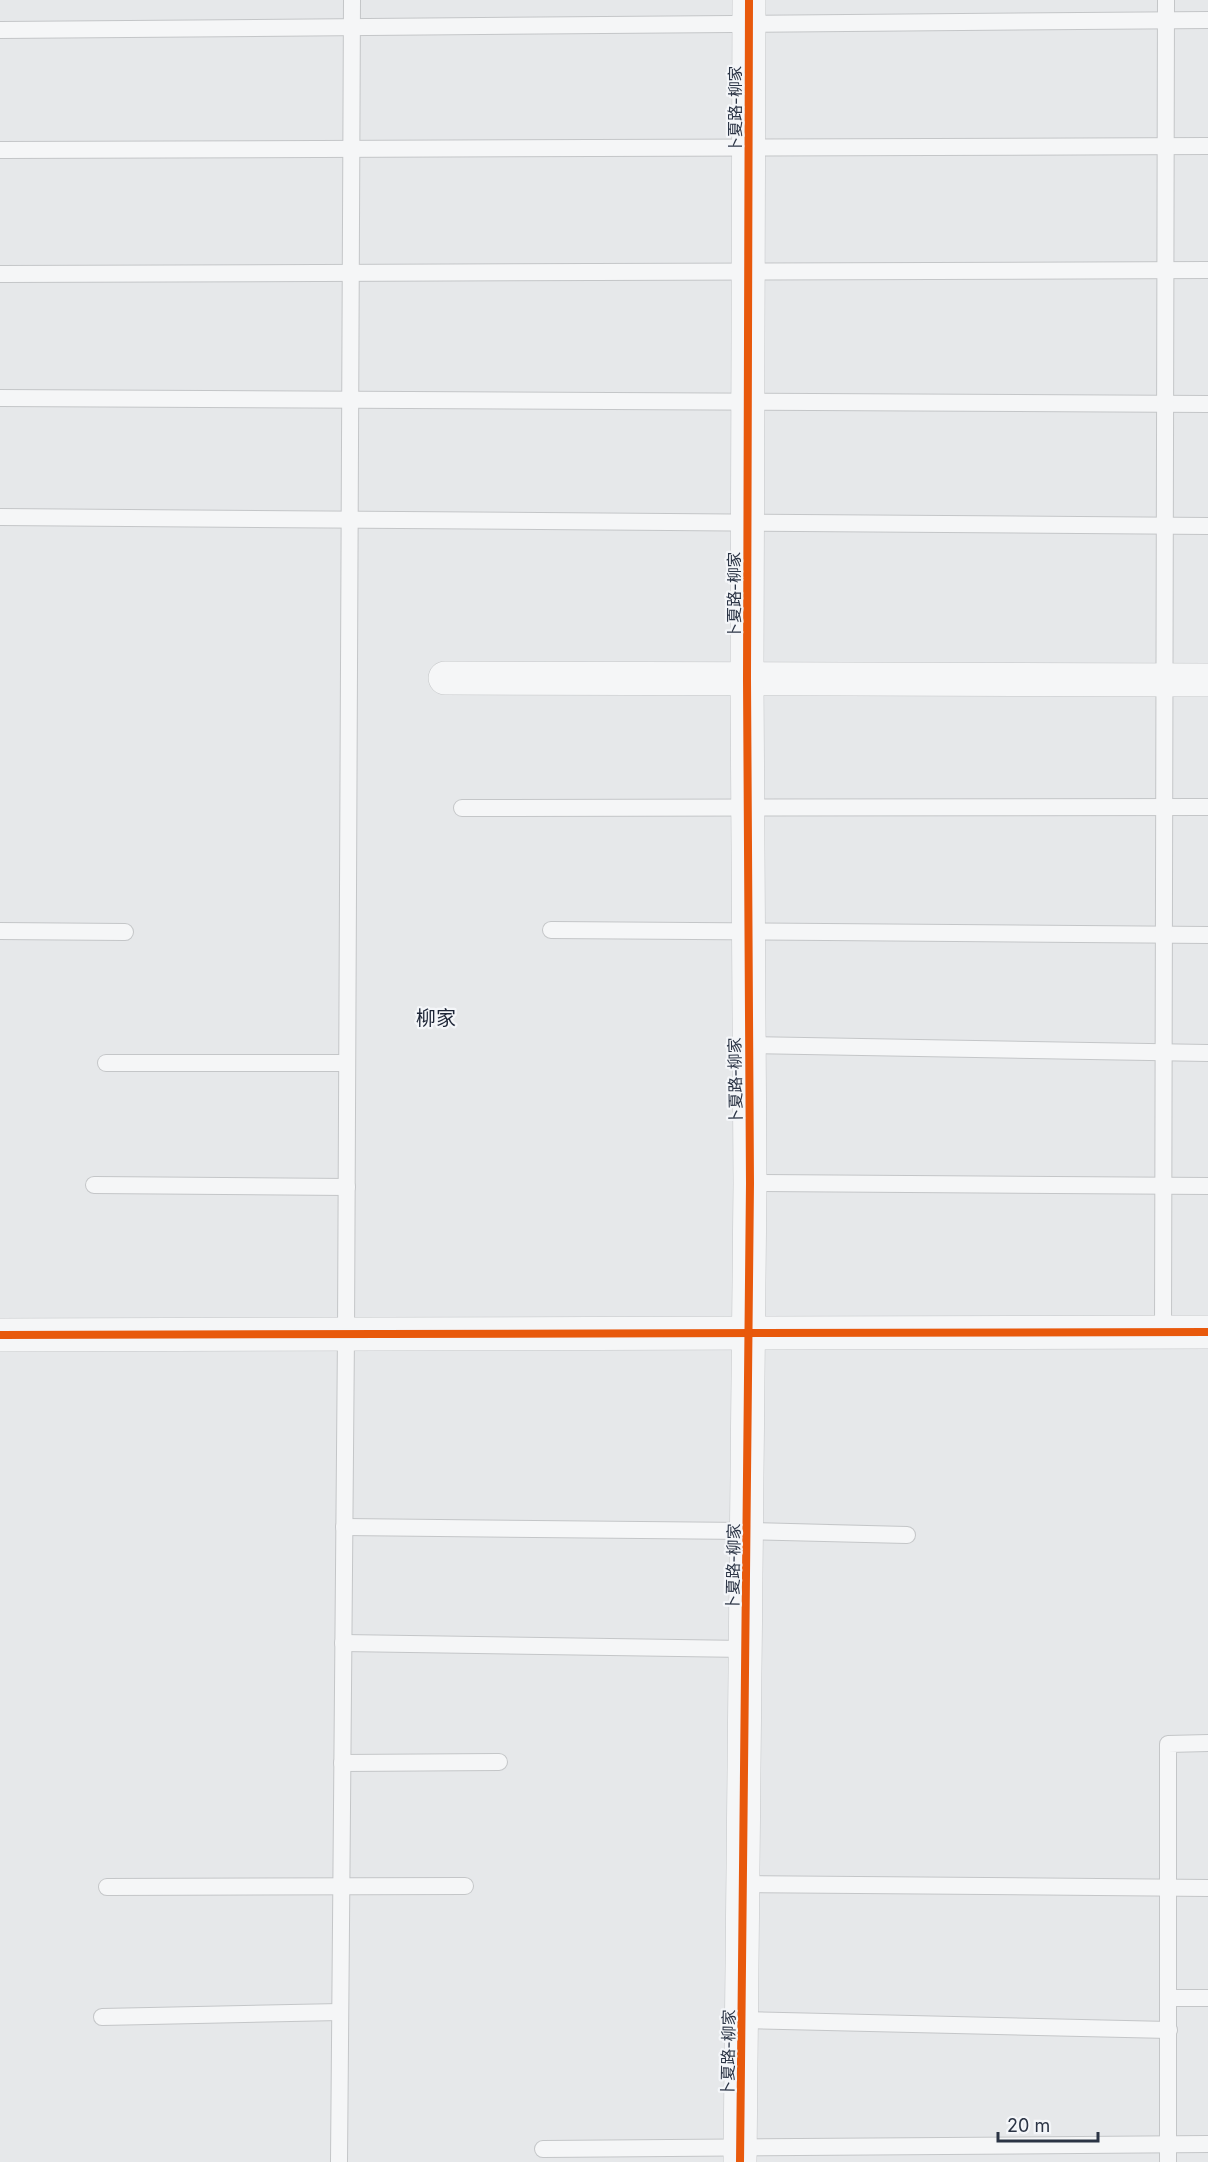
<svg xmlns="http://www.w3.org/2000/svg" width="1208" height="2162" viewBox="0 0 1208 2162" font-family="Inter,'Noto Sans SC',sans-serif">
	<style>
		.lines { fill: none; stroke-linecap: round; stroke-linejoin: round }
		.service-casing { stroke: #c4c6c8; stroke-width: 18 }
		.minor-casing { stroke: #c4c6c8; stroke-width: 34 }
		.service { stroke: #f5f6f7; stroke-width: 16 }
		.minor { stroke: #f5f6f7; stroke-width: 33 }
		.cycleway-casing { stroke: #f4f6f9; stroke-width: 11 }
		.cycleway { stroke: #e8590c; stroke-width: 8 }
		.labels { text-anchor: middle; stroke-width: 4.5; stroke-linejoin: round; paint-order: stroke }
		.street-label { font-size: 16px; fill: #2b3445; stroke: #f4f6f9 }
		.quarter-label { font-size: 20px; fill: #1d2536; stroke: #f4f6f9 }
	</style>
	<rect width="100%" height="100%" fill="#e6e8ea"/>
	<g class="lines">
		<defs>
			<g id="service">
				<path d="M0 30 1208 20"/>
				<path d="M0 150 1208 146"/>
				<path d="M0 274 1208 270"/>
				<path d="M0 398 1208 404"/>
				<path d="M0 517 1208 526"/>
				<path d="M462 808 1208 807"/>
				<path d="M551 930 1208 935"/>
				<path d="M0 931 125 932"/>
				<path d="M748 1045 1208 1053"/>
				<path d="M106 1063H347"/>
				<path d="M750 1183 1208 1186"/>
				<path d="M94 1185 347 1187"/>
				<path d="M1163 1332 1166 0"/>
				<path d="M344 1527 747 1531 907 1535"/>
				<path d="M343 1643 746 1649"/>
				<path d="M342 1763 499 1762"/>
				<path d="M743 1884 1208 1888"/>
				<path d="M107 1887 465 1886"/>
				<path d="M1169 1998H1208"/>
				<path d="M102 2017 340 2012"/>
				<path d="M742 2020 1169 2030"/>
				<path d="M543 2149 1208 2144"/>
				<path d="M339 2162 346 1334 352 0"/>
				<path d="M1168 2162V1744L1208 1743"/>
			</g>
			<g id="minor">
				<path d="M445 678 1208 680"/>
				<path d="M0 1335 1208 1332"/>
				<path d="M740 2162 750 1183 747 679 749 0"/>
			</g>
		</defs>
		<use href="#service" class="service-casing"/>
		<use href="#minor" class="minor-casing"/>
		<use href="#service" class="service"/>
		<use href="#minor" class="minor"/>
		<defs>
			<g id="cycleway">
				<path d="M0 1335 1208 1332"/>
				<path d="M740 2162 750 1183 747 679 749 0"/>
			</g>
		</defs>
		<use href="#cycleway" class="cycleway-casing"/>
		<use href="#cycleway" class="cycleway"/>
	</g>
	<g class="labels">
		<g class="street-label">
			<text transform="translate(735 109) rotate(-90)" y="6">卜夏路-柳家</text>
			<text transform="translate(734 595) rotate(-90)" y="6">卜夏路-柳家</text>
			<text transform="translate(735 1081) rotate(-91)" y="6">卜夏路-柳家</text>
			<text transform="translate(733 1567) rotate(-89)" y="6">卜夏路-柳家</text>
			<text transform="translate(728 2053) rotate(-89)" y="6">卜夏路-柳家</text>
		</g>
		<g class="quarter-label">
			<text x="436" y="1025">柳家</text>
		</g>
	</g>
	<path d="M998 2132v9h100v-9" fill="none" stroke="#2b3445" stroke-width="3"/>
	<text x="1007" y="2132" font-size="18" fill="#2b3445" stroke="#f4f6f9" stroke-width="4.5" paint-order="stroke">20 m</text>
</svg>
